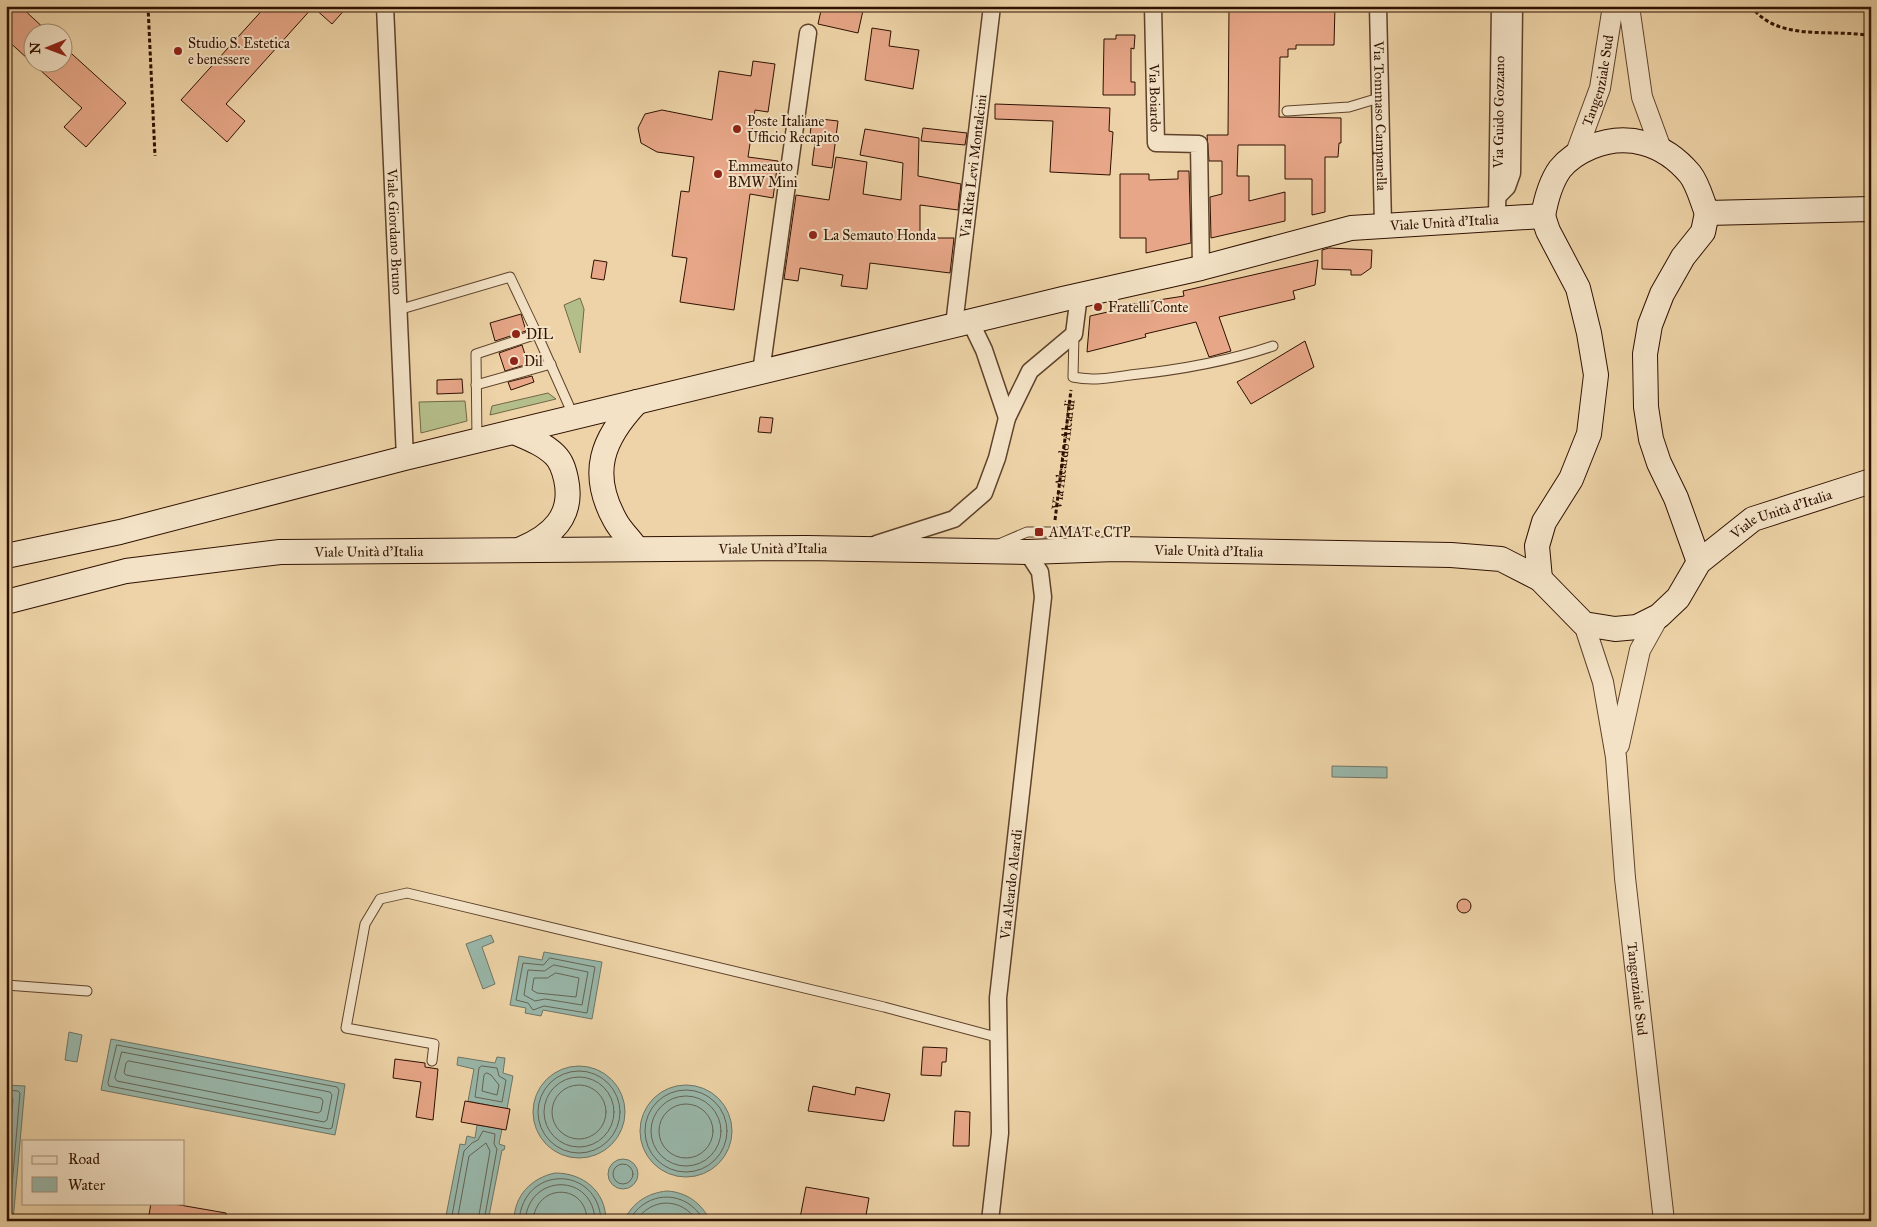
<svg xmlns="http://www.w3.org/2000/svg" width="1877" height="1227" viewBox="0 0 1877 1227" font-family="'IM FELL Great Primer',serif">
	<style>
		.green { fill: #b4be8a; stroke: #726845 }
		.water { fill: #99b7aa; stroke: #6f7566 }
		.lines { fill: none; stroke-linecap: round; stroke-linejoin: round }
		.shore { stroke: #646455; stroke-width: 1 }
		.building { fill: #e6a687; stroke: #2f1100 }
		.service-casing { stroke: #5e422a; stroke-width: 11 }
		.minor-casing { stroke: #5e422a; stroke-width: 19 }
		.tertiary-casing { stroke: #5e422a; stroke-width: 22 }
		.secondary-casing { stroke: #2f1100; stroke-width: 26 }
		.path { stroke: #2f1100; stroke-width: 3; stroke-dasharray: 4 2.5; stroke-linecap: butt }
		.service { stroke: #f3e2c6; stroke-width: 9 }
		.minor { stroke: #f3e2c6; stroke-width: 16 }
		.tertiary { stroke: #f3e2c6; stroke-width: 20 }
		.secondary { stroke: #f3e2c6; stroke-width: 24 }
		.poi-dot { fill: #8f2418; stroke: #f3e2c6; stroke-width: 2 }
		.labels { text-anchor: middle; stroke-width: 4; stroke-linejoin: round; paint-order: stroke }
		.poi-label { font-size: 14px; fill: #2f1100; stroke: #f3e2c6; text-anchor: start }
		.street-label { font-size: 14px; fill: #2f1100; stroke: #f3e2c6 }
	</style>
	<rect width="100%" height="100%" fill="#edd3a7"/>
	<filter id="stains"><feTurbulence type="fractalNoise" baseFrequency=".004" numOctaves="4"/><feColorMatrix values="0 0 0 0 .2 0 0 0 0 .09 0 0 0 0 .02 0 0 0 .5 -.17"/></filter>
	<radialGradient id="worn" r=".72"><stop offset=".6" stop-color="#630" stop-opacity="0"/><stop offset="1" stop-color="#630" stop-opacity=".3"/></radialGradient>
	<g class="green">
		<path d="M580 298 584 309 580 353 564 305Z"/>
		<path d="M548 393 556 399 490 415 492 406Z"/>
		<path d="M465 401 467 421 421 433 419 402Z"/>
	</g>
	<g class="water">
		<path d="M1332 766 1387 767V778L1332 777Z"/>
		<path d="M491 935 494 942 482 947 495 984 483 989 466 944Z"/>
		<path d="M544 952 602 962 592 1019 543 1010 541 1016 525 1013 526 1008 510 1005 519 956 542 960Z"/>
		<path d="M69 1032 82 1035 77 1062 65 1060Z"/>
		<path d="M111 1039 345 1084 335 1135 101 1090Z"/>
		<path d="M458 1057 495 1063 497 1057 505 1058 503 1073 513 1076 507 1109 468 1101 474 1069 457 1065Z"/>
		<circle cx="579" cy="1112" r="46"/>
		<path d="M6 1085 25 1086 13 1221H6Z"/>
		<circle cx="686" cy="1131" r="46"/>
		<path d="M477 1125 502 1129 499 1144 505 1146 504 1150H502L488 1221H445L460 1144 465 1145 467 1136 475 1138Z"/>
		<circle cx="623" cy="1174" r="15"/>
		<path d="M555 1173C583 1173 606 1191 606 1221H514C514 1196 531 1178 555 1173Z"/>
		<path d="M667 1191C686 1192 702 1203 710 1221H624C632 1203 647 1193 667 1191Z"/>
	</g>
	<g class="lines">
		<g class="shore">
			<path d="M550 958 595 967 587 1013 544 1006 533 1010 528 1003 516 1000 523 963 543 965Z"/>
			<path d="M554 965 588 972 582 1005 545 999 535 1001 524 995 528 970 544 971Z"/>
			<path d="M556 973 579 978 576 997 537 993 532 990 534 978H547Z"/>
			<path d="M117 1045 337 1087 339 1090 332 1128 329 1129 109 1086 108 1083Z"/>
			<path d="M122 1052 330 1092 332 1095 327 1120 324 1122 117 1081 115 1078Z"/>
			<path d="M129 1061 321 1098 323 1101 321 1111 318 1113 126 1075 124 1073 126 1063Z"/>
			<path d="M482 1066 497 1068 499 1076 506 1080 502 1102 475 1097 479 1068Z"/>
			<circle cx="579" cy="1112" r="41"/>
			<path d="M487 1073 491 1075 499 1085 497 1095 482 1091 484 1075Z"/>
			<circle cx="579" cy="1112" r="35"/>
			<circle cx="579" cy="1112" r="27"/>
			<path d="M6 1090 18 1091 20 1093 9 1221"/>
			<circle cx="686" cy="1131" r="41"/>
			<path d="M6 1096 13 1099 6 1174"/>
			<circle cx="686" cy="1131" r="35"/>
			<circle cx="686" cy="1131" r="27"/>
			<circle cx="623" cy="1174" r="10"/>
			<path d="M451 1221 464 1151 472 1143 478 1140 483 1131 495 1134 494 1144 497 1149 484 1221"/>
			<path d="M457 1221 469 1156 486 1143 490 1151 478 1221"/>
			<path d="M519 1221C523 1164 599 1165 601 1221"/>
			<path d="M525 1221C529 1172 594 1173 595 1221"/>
			<path d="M533 1221C536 1182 587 1183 587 1221"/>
			<path d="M629 1221C646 1189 687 1189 704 1221"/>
			<path d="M636 1221C651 1197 682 1197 697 1221"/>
		</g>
	</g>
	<g class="building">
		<path d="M6 6H20L48 32H32V62H62V45L126 103 86 147 64 127 82 108 6 39Z"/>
		<path d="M266 6H348L332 24 313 7 226 104 245 121 227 142 181 100Z"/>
		<path d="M822 6H864L858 33 818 24Z"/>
		<path d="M1229 6H1335L1334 45H1296V49H1288V57H1280L1279 117 1341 118V143H1339L1338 157H1325V212L1312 215V179H1285V145H1238L1237 176H1249V201L1285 192V221L1211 238 1210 197 1222 194V161H1209L1207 135H1228Z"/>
		<path d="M872 28 891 31 889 46 919 50 913 89 865 80Z"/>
		<path d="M1116 35H1135L1134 49 1131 48V82H1135V95H1103L1104 39H1116Z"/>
		<path d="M753 61 775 64 768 112 755 110 748 157 778 161 773 198 750 194 734 310 680 302 687 258 672 256 681 191 689 192 694 157 657 152 641 143 638 128 645 114 662 110 712 120 719 71 751 76Z"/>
		<path d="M995 104 1110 108 1109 131 1113 132 1110 175 1050 172 1053 121 995 119Z"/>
		<path d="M812 118 838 121 832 168 812 165 816 135H810Z"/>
		<path d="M923 128 967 133 965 145 921 141Z"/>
		<path d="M865 129 919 138 918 176 961 184 958 210 920 205V238H954L950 273 870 263 867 289 841 286 843 275 800 268 798 281 784 279 796 195 829 200 836 157 867 162 863 194 901 200 903 163 860 155Z"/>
		<path d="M1178 171H1189L1191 243 1146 253V238H1120V174H1149V180L1178 179Z"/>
		<path d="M1329 248 1372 250 1371 268 1361 275H1351V270L1322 269V250Z"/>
		<path d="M594 260 607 262 604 280 591 278Z"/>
		<path d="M1318 260 1315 285 1293 291 1295 299 1219 317 1231 351 1209 357 1196 322 1145 334 1146 337 1087 352 1090 316 1121 309 1120 306 1184 296 1183 291Z"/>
		<path d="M521 314 526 331 495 341 490 323Z"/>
		<path d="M1305 341 1314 367 1251 404 1237 382Z"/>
		<path d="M522 345 528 364 505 371 499 353Z"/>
		<path d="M532 376 534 382 511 390 508 382Z"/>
		<path d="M462 379 463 393 437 394V380Z"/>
		<path d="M760 417 773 418 771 433 758 432Z"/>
		<circle cx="1464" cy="906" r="7"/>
		<path d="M923 1047 947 1048 946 1062H942L941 1076 921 1075Z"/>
		<path d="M395 1059 425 1063V1067L438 1069 433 1120 416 1117 421 1082 393 1078Z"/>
		<path d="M813 1086 855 1095 856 1087 890 1094 884 1121 808 1111Z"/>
		<path d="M465 1101 510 1109 506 1130 461 1122Z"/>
		<path d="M955 1111 970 1112 969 1146H953Z"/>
		<path d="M806 1187 869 1198 865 1221H816L800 1218Z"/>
		<path d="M151 1203H168L226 1213V1221H148Z"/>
	</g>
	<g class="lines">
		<defs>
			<g id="service">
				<path d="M1287 111 1349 107 1379 98"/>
				<path d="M398 310 510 277 537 334"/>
				<path d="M1074 334 1073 377C1092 381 1110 378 1130 375 1179 370 1226 362 1273 346"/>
				<path d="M476 385 551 364"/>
				<path d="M477 440 476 354 537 334 574 417"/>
				<path d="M999 544 1027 532H1071L1096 542"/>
				<path d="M6 985 87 991"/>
				<path d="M432 1061 434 1044 346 1028 365 924 380 899 407 893 884 1007 1000 1038"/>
			</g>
			<g id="minor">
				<path id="s2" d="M385 6 405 458"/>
				<path id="s3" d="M1153 6 1156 143 1199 144 1201 268"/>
				<path id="s4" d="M1378 6 1383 225"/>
				<path d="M1498 196 1507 187 1512 173 1514 7"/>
				<path id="s5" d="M1497 217 1500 6"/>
				<path d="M970 321 984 350 1007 418"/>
				<path id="s6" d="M954 325 992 6"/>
				<path d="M761 372 808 33"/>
				<path d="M876 544 954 519 984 493 997 458 1007 418 1030 371 1074 334 1079 295"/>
				<path id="s7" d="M990 1221 1000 1133 998 998 1043 597 1040 572 1027 552"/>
			</g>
			<g id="tertiary">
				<path d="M1629 6 1642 97 1661 149"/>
				<path id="s8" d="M1576 153 1600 88 1613 6"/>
				<path id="s9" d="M1584 624 1603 682 1616 757 1625 878 1664 1221"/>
				<path d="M1619 745 1640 650 1659 616"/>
			</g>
			<g id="secondary">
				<path d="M514 432C528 438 544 444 555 455 562 462 564 470 566 479 574 516 552 536 521 549"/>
				<path d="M636 548C630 539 620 530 615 520 589 473 602 439 637 402"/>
				<path id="s10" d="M6 556 120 532 405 458 1063 299 1201 268 1351 228 1543 216C1546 199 1550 183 1560 169 1568 159 1579 152 1591 147 1627 132 1664 143 1690 174 1698 184 1702 201 1707 213L1871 209"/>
				<path d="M1699 562 1676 498 1659 463 1651 439 1646 407 1645 354 1650 325 1662 294 1683 257 1703 232 1707 213"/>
				<path d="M1540 579 1537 546 1544 522 1571 479 1589 434 1596 375 1589 333 1578 288 1548 231 1543 216"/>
				<path id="s11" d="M6 602 126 571 280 552 807 548 1027 552 1116 549 1451 555 1501 559 1540 579 1584 624 1615 629 1637 627 1659 616 1678 598 1699 562 1753 519 1871 481"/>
			</g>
		</defs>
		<use href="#service" class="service-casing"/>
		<use href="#minor" class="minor-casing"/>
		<use href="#tertiary" class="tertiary-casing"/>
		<use href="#secondary" class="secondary-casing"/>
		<g class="path">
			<path d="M148 6 155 156"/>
			<path d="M1751 6C1778 43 1832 28 1871 36"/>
			<path id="s1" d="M1055 520 1071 390"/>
		</g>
		<use href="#service" class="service"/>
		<use href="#minor" class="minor"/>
		<use href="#tertiary" class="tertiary"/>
		<use href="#secondary" class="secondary"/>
	</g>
	<g class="poi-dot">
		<circle cx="178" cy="51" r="5"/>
		<circle cx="737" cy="129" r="5"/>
		<circle cx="718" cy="174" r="5"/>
		<circle cx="813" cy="235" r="5"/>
		<circle cx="1098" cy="307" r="5"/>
		<circle cx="516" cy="334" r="5"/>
		<circle cx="514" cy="361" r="5"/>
		<rect x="1034" y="527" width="10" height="10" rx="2.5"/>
	</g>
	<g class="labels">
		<g class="poi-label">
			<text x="188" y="48">Studio S. Estetica<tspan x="188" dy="16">e benessere</tspan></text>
			<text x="747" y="126">Poste Italiane<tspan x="747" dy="16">Ufficio Recapito</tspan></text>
			<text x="728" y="171">Emmeauto<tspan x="728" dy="16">BMW Mini</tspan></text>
			<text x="823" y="240">La Semauto Honda</text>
			<text x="1108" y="312">Fratelli Conte</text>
			<text x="526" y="339">DIL</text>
			<text x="524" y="366">Dil</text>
			<text x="1049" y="537">AMAT e CTP</text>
		</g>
		<g class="street-label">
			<text dy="5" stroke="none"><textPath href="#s8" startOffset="76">Tangenziale Sud</textPath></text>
			<text dy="5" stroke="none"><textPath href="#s3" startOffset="92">Via Boiardo</textPath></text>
			<text dy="5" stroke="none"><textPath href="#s5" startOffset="105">Via Guido Gozzano</textPath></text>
			<text dy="5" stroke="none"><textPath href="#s4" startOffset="110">Via Tommaso Campanella</textPath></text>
			<text dy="5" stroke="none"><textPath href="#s6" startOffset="160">Via Rita Levi Montalcini</textPath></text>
			<text dy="5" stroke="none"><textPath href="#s10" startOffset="1478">Viale Unità d'Italia</textPath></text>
			<text dy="5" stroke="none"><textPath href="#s2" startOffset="226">Viale Giordano Bruno</textPath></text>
			<text dy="5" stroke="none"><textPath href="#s1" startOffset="66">Via Aleardo Aleardi</textPath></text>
			<text dy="5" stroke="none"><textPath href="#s11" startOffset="1850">Viale Unità d'Italia</textPath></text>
			<text dy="5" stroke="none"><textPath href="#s11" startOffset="772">Viale Unità d'Italia</textPath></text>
			<text dy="5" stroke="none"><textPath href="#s11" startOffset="368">Viale Unità d'Italia</textPath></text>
			<text dy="5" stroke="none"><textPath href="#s11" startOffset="1208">Viale Unità d'Italia</textPath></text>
			<text dy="5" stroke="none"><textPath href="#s7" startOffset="338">Via Aleardo Aleardi</textPath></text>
			<text dy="5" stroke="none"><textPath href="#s9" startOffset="370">Tangenziale Sud</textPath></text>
		</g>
	</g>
	<rect width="1877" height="1227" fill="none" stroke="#edd3a7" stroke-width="25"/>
	<rect x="8" y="8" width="1862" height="1212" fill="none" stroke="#2f1100" stroke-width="2.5"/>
	<rect x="12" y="12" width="1852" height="1202" fill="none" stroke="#2f1100"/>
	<rect x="22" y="1140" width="162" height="65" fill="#f3e2c6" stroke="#a58e77"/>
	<rect x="32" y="1156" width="25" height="8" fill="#f3e2c6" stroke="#a58e77"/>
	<text x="68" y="1164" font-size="15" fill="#2f1100">Road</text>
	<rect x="32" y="1177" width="25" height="15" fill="#99b7aa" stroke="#a58e77"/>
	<text x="68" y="1190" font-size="15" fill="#2f1100">Water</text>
	<g transform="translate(48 48) rotate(269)"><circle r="24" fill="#f3e2c6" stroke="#a58e77"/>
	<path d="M0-4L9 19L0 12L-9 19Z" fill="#8f2418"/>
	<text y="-8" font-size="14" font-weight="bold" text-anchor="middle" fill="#2f1100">N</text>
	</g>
	<rect width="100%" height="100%" filter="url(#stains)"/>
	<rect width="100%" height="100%" fill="url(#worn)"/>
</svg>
